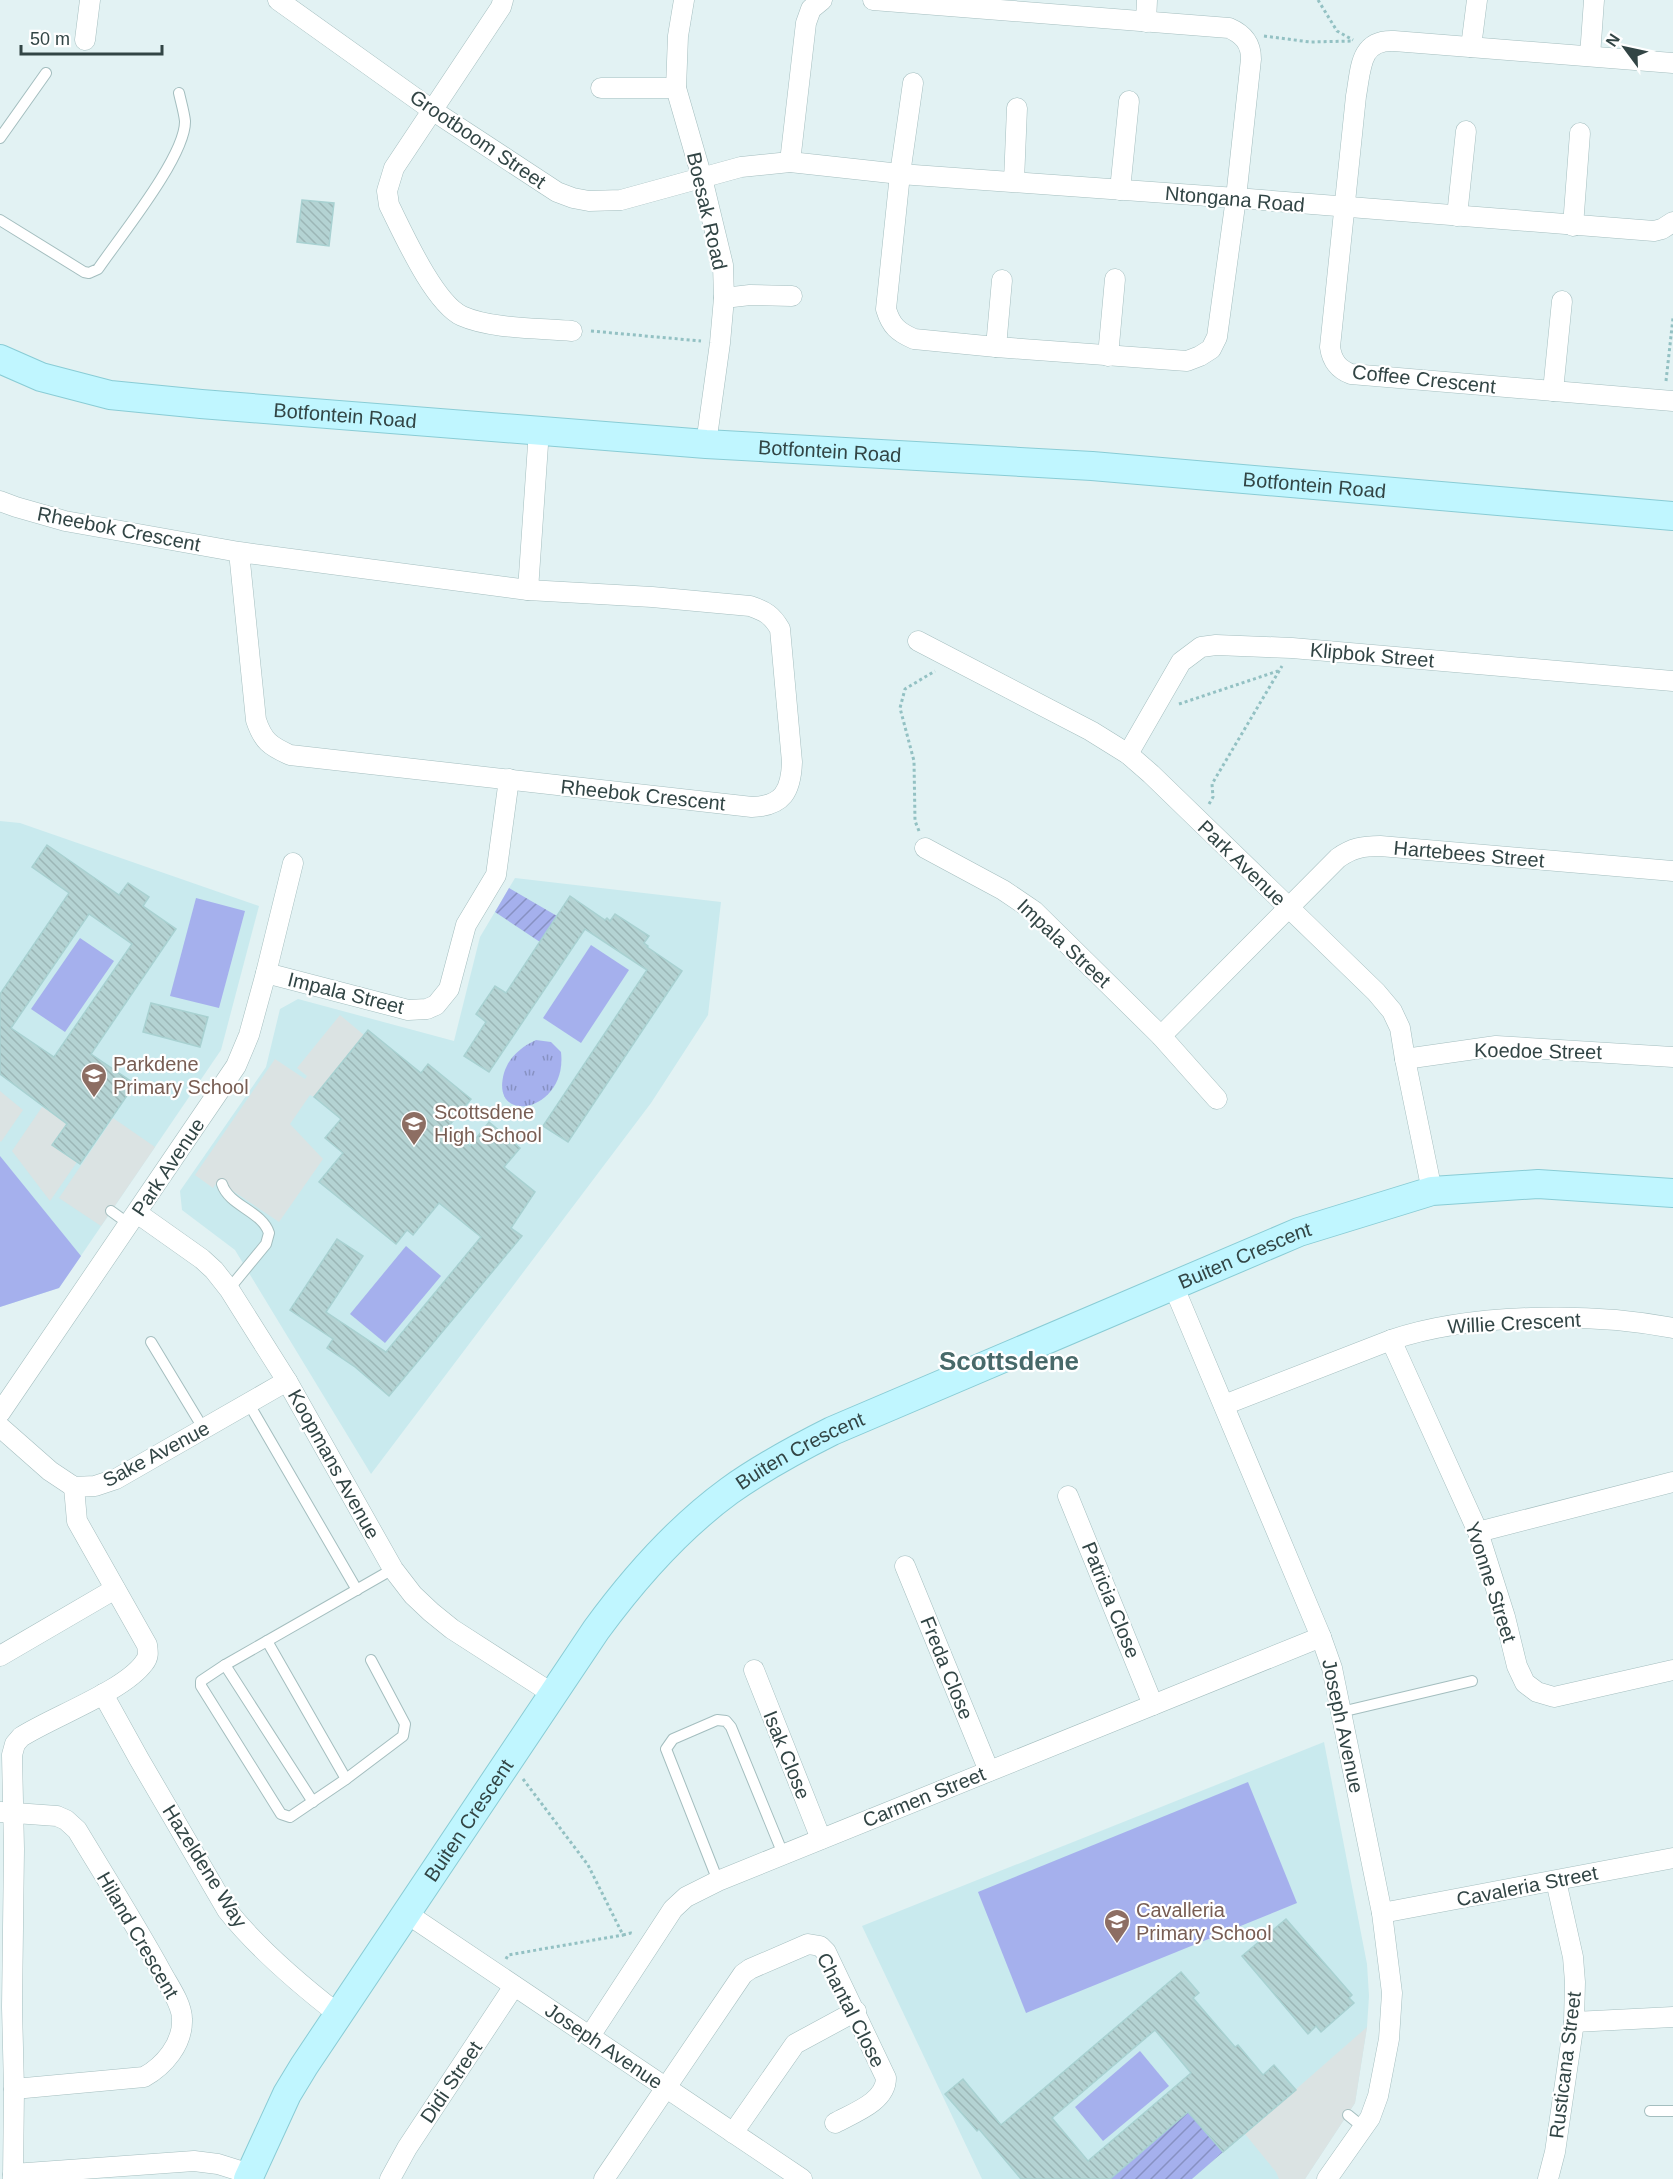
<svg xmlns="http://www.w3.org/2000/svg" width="1673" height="2179" viewBox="0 0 1673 2179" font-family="Arial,sans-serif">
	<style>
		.education { fill: #c9eaee }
		.grass { fill: url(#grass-tufts) }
		.garden { fill: url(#garden-furrows) }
		.pitch { fill: #a5b0ed }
		.parking { fill: #dbe3e3 }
		.building { fill: url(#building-back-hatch); stroke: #a8d1d1; stroke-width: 1.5; fill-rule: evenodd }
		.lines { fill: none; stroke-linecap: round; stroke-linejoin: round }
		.lane-casing { stroke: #a4bebf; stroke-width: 12 }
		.street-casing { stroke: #a4bebf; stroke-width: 21 }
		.secondary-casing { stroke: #89ccd5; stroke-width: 30 }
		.path { stroke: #93c1c3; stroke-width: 3; stroke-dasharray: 3 3; stroke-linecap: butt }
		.lane { stroke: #fff; stroke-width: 10 }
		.street { stroke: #fff; stroke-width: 20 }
		.secondary { stroke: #c0f6ff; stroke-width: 28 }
		.labels { text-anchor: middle; stroke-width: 4.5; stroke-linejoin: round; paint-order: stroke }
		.street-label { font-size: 20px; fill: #324545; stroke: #fff }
		.education-label { font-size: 20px; fill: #785e54; stroke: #fff; text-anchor: start }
		.district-label { font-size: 26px; font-weight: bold; fill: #486969; stroke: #fff }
	</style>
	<defs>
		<pattern id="grass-tufts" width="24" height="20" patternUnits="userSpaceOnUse" patternTransform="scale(1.5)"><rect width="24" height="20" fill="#a5b0ed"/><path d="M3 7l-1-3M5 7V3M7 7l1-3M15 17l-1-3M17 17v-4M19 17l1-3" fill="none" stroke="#8791c2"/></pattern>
		<pattern id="garden-furrows" width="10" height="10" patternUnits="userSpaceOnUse" patternTransform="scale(1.5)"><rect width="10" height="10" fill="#a5b0ed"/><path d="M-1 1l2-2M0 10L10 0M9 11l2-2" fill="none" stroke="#8791c2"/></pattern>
		<pattern id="building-back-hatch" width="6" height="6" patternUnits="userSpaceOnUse" patternTransform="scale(1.5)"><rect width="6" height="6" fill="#b4d3d3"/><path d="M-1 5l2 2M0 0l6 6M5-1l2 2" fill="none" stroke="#9bb6b6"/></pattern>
	</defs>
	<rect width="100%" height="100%" fill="#e2f2f3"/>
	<g class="education">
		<path d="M0 821 20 823 259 906 221 1050 59 1288 0 1307Z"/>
		<path d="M515 878 721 902 708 1015 651 1103 371 1474 235 1250 182 1210 180 1191 266 1067 280 1009 298 999 454 1041 480 937Z"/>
		<path d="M1324 1742 1367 1964 1369 1996 1367 2027 1355 2103 1305 2179H982L862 1926Z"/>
	</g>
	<path class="grass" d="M536 1040 551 1042 561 1052C568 1112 489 1127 504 1073 509 1057 521 1047 536 1040Z"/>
	<g class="garden">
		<path d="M509 888 557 916 540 942 495 912Z"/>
		<path d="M1188 2112 1223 2152 1192 2179H1109Z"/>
	</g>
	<g class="pitch">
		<path d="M196 898 245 911 219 1008 170 996Z"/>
		<path d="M80 938 114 961 65 1032 31 1009Z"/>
		<path d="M591 945 629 970 581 1043 543 1018Z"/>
		<path d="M0 1156 81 1256 59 1288 0 1307Z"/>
		<path d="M406 1246 441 1276 385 1343 350 1314Z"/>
		<path d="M1248 1782 1297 1903 1026 2013 978 1892Z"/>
		<path d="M1140 2051 1169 2086 1103 2141 1075 2107Z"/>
	</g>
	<g class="parking">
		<path d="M340 1015 364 1035 314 1097 310 1095 290 1124 323 1159 279 1222 218 1181 213 1188 195 1175 275 1059 305 1079 307 1076 297 1068Z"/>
		<path d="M71 1082 88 1094 53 1144 77 1162 50 1201 12 1151 42 1107 51 1112Z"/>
		<path d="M0 1091 23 1110 1 1142 0 1141Z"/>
		<path d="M113 1118 155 1147 101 1226 59 1198Z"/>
		<path d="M1367 2027 1355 2103 1305 2179H1279L1276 2172 1245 2134Z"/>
	</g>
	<g class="building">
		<path d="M302 200 334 203 329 246 297 242Z"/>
		<path d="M47 845 119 895 128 883 149 897 143 906 176 929 91 1054 135 1084 80 1164 52 1145 67 1124 0 1074V994L69 893 32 867ZM89 914 132 944 54 1057 11 1028Z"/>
		<path d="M570 896 605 920 607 918 610 921 615 914 649 936 644 943 648 946 647 947 682 971 568 1142 543 1126 647 970 585 929 489 1072 464 1056 486 1022 476 1014 495 986 506 993Z"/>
		<path d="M151 1003 208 1017 200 1047 143 1032Z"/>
		<path d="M368 1030 421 1073 428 1064 471 1099 448 1127 470 1146 489 1122 520 1148 504 1167 535 1192 511 1228 522 1236 389 1396 355 1367 327 1348 333 1339 290 1310 337 1239 363 1256 326 1312 386 1352 481 1237 439 1203 413 1235 407 1230 396 1244 319 1182 343 1153 325 1138 341 1119 314 1097Z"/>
		<path d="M1286 1919 1352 1995 1349 1998 1354 2003 1321 2032 1316 2026 1308 2034 1242 1956Z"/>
		<path d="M1181 1972 1199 1993 1193 1998 1235 2047 1238 2045 1263 2075 1274 2065 1296 2090 1223 2152 1188 2112 1110 2179H1021L979 2129 977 2131 945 2094 963 2079 1001 2125ZM1155 2030 1191 2073 1088 2161 1052 2118Z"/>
	</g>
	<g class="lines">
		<defs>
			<g id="lane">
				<path d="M0 138 46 73"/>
				<path d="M0 220 84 272 89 273 98 269C119 238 186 156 185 121 184 112 181 102 179 93"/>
				<path d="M222 1184C229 1206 262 1211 269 1233L266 1244 229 1289"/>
				<path d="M111 1211 129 1224"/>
				<path d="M151 1342 203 1428"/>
				<path d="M249 1404 357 1590"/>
				<path d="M267 1641 346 1779"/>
				<path d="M371 1660 405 1724 403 1736 346 1779 290 1817 281 1814 201 1686V1681L225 1665 393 1569"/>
				<path d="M225 1665 313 1802"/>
				<path d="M1341 1712 1472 1681"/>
				<path d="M718 1881 666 1749 673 1739 717 1720 726 1721 731 1727 783 1854"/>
				<path d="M1650 2111H1673"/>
				<path d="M1348 2115 1364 2128"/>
			</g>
			<g id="street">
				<path d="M278 0 432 110 557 192 573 198 589 201 621 200 741 167 790 162 900 174 1236 198 1654 231 1662 229 1673 222"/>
				<path d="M503 0 501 7 394 168 387 191 389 205C403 233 434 303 462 316 491 329 539 328 572 331"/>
				<path d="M684 0 678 36 676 88 702 178 723 265 724 298 720 343 706 444"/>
				<path d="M873 0 1229 28C1243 34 1251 43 1251 59L1236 198 1217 337 1211 349 1200 356 1187 361 996 347 914 339C898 332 891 326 886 309L900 174 913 83"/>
				<path d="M1146 22 1147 0"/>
				<path d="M85 40 90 0"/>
				<path d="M1471 47 1477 0"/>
				<path d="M1590 56 1594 0"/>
				<path d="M1673 63 1394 41C1359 39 1361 70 1356 96L1330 347C1332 361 1338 369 1351 374L1673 401"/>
				<path d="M601 88H676"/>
				<path d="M790 162 806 23 811 9 822 0"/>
				<path d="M1014 181 1017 108"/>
				<path d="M1120 190 1129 101"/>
				<path d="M1457 216 1466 131"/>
				<path d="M1573 226 1580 133"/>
				<path d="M724 298 750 295 792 296"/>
				<path d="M996 347 1002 280"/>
				<path d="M1108 356 1115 279"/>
				<path d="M1553 391 1562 301"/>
				<path d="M0 501 16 507 65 521 239 552 528 590 652 597 750 606C765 611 772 615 780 629L792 762C791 791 783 806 752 807L290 755C270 746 263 741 256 720L239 552"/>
				<path d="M528 590 539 430"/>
				<path d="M918 641 1091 731 1128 754 1151 774 1376 992 1392 1011 1400 1028 1405 1059 1432 1191"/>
				<path d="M1128 754 1181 662 1201 647 1216 645 1292 648 1673 681"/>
				<path d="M925 848 1003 890 1034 911 1161 1036 1217 1099"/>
				<path d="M266 973 408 1010 427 1009 436 1005 449 989 466 925 496 875 509 779"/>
				<path d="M1161 1036 1338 858C1352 848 1363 846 1380 846L1673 871"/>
				<path d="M1405 1059 1496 1046 1673 1057"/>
				<path d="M137 1213 202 1259 214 1270 229 1289 287 1381 393 1569 413 1595 431 1612 452 1629 553 1694"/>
				<path d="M1173 1285 1321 1637 1332 1668 1382 1913 1392 1993 1389 2039 1378 2096 1370 2118 1327 2179"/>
				<path d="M1391 1340 1478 1532 1505 1617 1517 1666 1525 1683 1537 1692 1554 1697 1673 1670"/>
				<path d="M1224 1405 1391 1340C1471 1313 1591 1312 1673 1328"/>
				<path d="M0 1413 236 1066 249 1035 266 973 293 863"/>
				<path d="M0 1427 50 1471 74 1487 95 1486 116 1479 287 1381"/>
				<path d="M1068 1496 1153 1705"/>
				<path d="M1478 1532 1673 1482"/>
				<path d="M905 1566 989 1771"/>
				<path d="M0 1656 115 1589"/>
				<path d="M754 1670 821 1839"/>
				<path d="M103 1694 139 1759 227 1910C258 1949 298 1983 338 2014"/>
				<path d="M1 1812 57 1816 66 1820 77 1830C106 1878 135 1924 162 1973 169 1986 182 2004 182 2019 183 2044 164 2066 144 2077L14 2089"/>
				<path d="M406 1913 802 2179"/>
				<path d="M1382 1913 1673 1858"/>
				<path d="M1574 2022 1673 2017"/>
				<path d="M590 2036 673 1909 686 1897 718 1881 1321 1637"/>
				<path d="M733 2133 795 2044 856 2011"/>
				<path d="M13 2174 194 2161 218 2164 250 2174"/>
				<path d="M13 2179 14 2089 12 2007 14 1849 12 1755 15 1744 21 1737C52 1717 124 1691 144 1663 149 1657 148 1652 147 1645L77 1521 74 1487"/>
				<path d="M390 2179 407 2148 514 1986"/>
				<path d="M604 2179 743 1974 750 1969 808 1944 820 1946 826 1952 886 2078C886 2102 853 2113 835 2123"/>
				<path d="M1548 2179 1555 2152 1574 2022 1575 1982 1573 1957 1556 1881"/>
			</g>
			<g id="secondary">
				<path id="s1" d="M0 359 41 377 110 395 201 404 706 444 1092 466 1673 516"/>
				<path id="s2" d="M248 2179 287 2094 304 2066 596 1630C634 1578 677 1529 729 1491 761 1468 796 1449 832 1431L1299 1232 1432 1191 1538 1184 1673 1193"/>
			</g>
		</defs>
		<use href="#lane" class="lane-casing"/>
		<use href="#street" class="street-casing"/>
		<use href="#secondary" class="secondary-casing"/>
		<g class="path">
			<path d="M1318 0 1337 31 1353 40"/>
			<path d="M1264 36 1310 42 1353 41"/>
			<path d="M591 331 701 341"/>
			<path d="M1666 381 1673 318"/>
			<path d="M1179 704 1278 671"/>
			<path d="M1209 804 1213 797 1212 784 1282 666"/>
			<path d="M919 831 915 821 914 761 900 708 905 689 935 671"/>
			<path d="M523 1779 588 1865 623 1935 631 1933 634 1934"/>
			<path d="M506 1959 508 1955 623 1935"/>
		</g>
		<use href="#lane" class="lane"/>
		<use href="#street" class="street"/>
		<use href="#secondary" class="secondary"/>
	</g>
	<defs>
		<symbol id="school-pin" viewBox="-11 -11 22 30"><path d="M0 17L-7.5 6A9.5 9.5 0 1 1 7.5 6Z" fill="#8d6e63" stroke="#fff"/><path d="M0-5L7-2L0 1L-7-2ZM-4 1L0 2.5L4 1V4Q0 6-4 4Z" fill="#fff"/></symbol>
	</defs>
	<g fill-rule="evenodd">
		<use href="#school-pin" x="79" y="1061" width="30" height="40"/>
		<use href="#school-pin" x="399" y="1109" width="30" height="40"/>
		<use href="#school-pin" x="1102" y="1907" width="30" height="40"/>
	</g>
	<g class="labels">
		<g class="street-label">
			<text transform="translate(478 139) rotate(34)" y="7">Grootboom Street</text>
			<text transform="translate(1235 199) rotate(5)" y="7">Ntongana Road</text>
			<text transform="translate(707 211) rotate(77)" y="7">Boesak Road</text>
			<text transform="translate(1424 379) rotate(6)" y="7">Coffee Crescent</text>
			<text dy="7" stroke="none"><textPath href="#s1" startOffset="352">Botfontein Road</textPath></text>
			<text dy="7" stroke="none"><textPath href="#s1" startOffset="838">Botfontein Road</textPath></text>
			<text dy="7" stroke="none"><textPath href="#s1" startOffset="1324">Botfontein Road</textPath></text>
			<text transform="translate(119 529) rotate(11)" y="7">Rheebok Crescent</text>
			<text transform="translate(1372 655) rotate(5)" y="7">Klipbok Street</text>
			<text transform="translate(643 795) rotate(6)" y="7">Rheebok Crescent</text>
			<text transform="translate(1469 854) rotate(5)" y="7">Hartebees Street</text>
			<text transform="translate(1242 863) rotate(44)" y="7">Park Avenue</text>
			<text transform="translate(1064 943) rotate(43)" y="7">Impala Street</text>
			<text transform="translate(346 993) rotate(14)" y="7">Impala Street</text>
			<text transform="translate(1538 1051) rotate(1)" y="7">Koedoe Street</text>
			<text transform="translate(168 1167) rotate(-56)" y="7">Park Avenue</text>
			<text dy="7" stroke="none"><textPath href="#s2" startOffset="1412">Buiten Crescent</textPath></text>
			<text transform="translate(1514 1323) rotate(-3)" y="7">Willie Crescent</text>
			<text dy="7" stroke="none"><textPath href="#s2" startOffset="926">Buiten Crescent</textPath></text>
			<text transform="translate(156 1454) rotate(-28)" y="7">Sake Avenue</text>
			<text transform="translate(334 1464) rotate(61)" y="7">Koopmans Avenue</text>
			<text transform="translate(1491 1582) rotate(72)" y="7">Yvonne Street</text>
			<text transform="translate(1111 1600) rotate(68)" y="7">Patricia Close</text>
			<text transform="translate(947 1668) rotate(68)" y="7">Freda Close</text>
			<text transform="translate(1343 1726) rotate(78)" y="7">Joseph Avenue</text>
			<text transform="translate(787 1755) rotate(68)" y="7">Isak Close</text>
			<text transform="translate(924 1797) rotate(-22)" y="7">Carmen Street</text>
			<text dy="7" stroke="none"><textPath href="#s2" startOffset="422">Buiten Crescent</textPath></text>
			<text transform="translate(205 1866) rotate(58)" y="7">Hazeldene Way</text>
			<text transform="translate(1527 1886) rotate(-11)" y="7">Cavaleria Street</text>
			<text transform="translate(138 1935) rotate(60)" y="7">Hiland Crescent</text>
			<text transform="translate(851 2010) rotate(63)" y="7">Chantal Close</text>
			<text transform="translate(604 2046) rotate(34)" y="7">Joseph Avenue</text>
			<text transform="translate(1565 2065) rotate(-83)" y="7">Rusticana Street</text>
			<text transform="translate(451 2082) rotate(-56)" y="7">Didi Street</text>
		</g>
		<g class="education-label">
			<text x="113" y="1071">Parkdene<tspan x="113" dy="23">Primary School</tspan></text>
			<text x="434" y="1119">Scottsdene<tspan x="434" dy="23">High School</tspan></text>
			<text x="1136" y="1917">Cavalleria<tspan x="1136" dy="23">Primary School</tspan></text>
		</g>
		<g class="district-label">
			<text x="1009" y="1370">Scottsdene</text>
		</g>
	</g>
	<g transform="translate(1625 48) rotate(303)" stroke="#ffffff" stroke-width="4.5" paint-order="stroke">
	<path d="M0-4.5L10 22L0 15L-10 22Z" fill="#324545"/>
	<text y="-9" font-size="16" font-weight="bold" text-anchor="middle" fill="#324545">N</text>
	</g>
	<path d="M21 45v9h141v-9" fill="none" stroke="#324545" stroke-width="3"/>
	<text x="30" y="45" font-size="18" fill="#324545" stroke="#ffffff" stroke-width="4.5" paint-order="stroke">50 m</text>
</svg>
